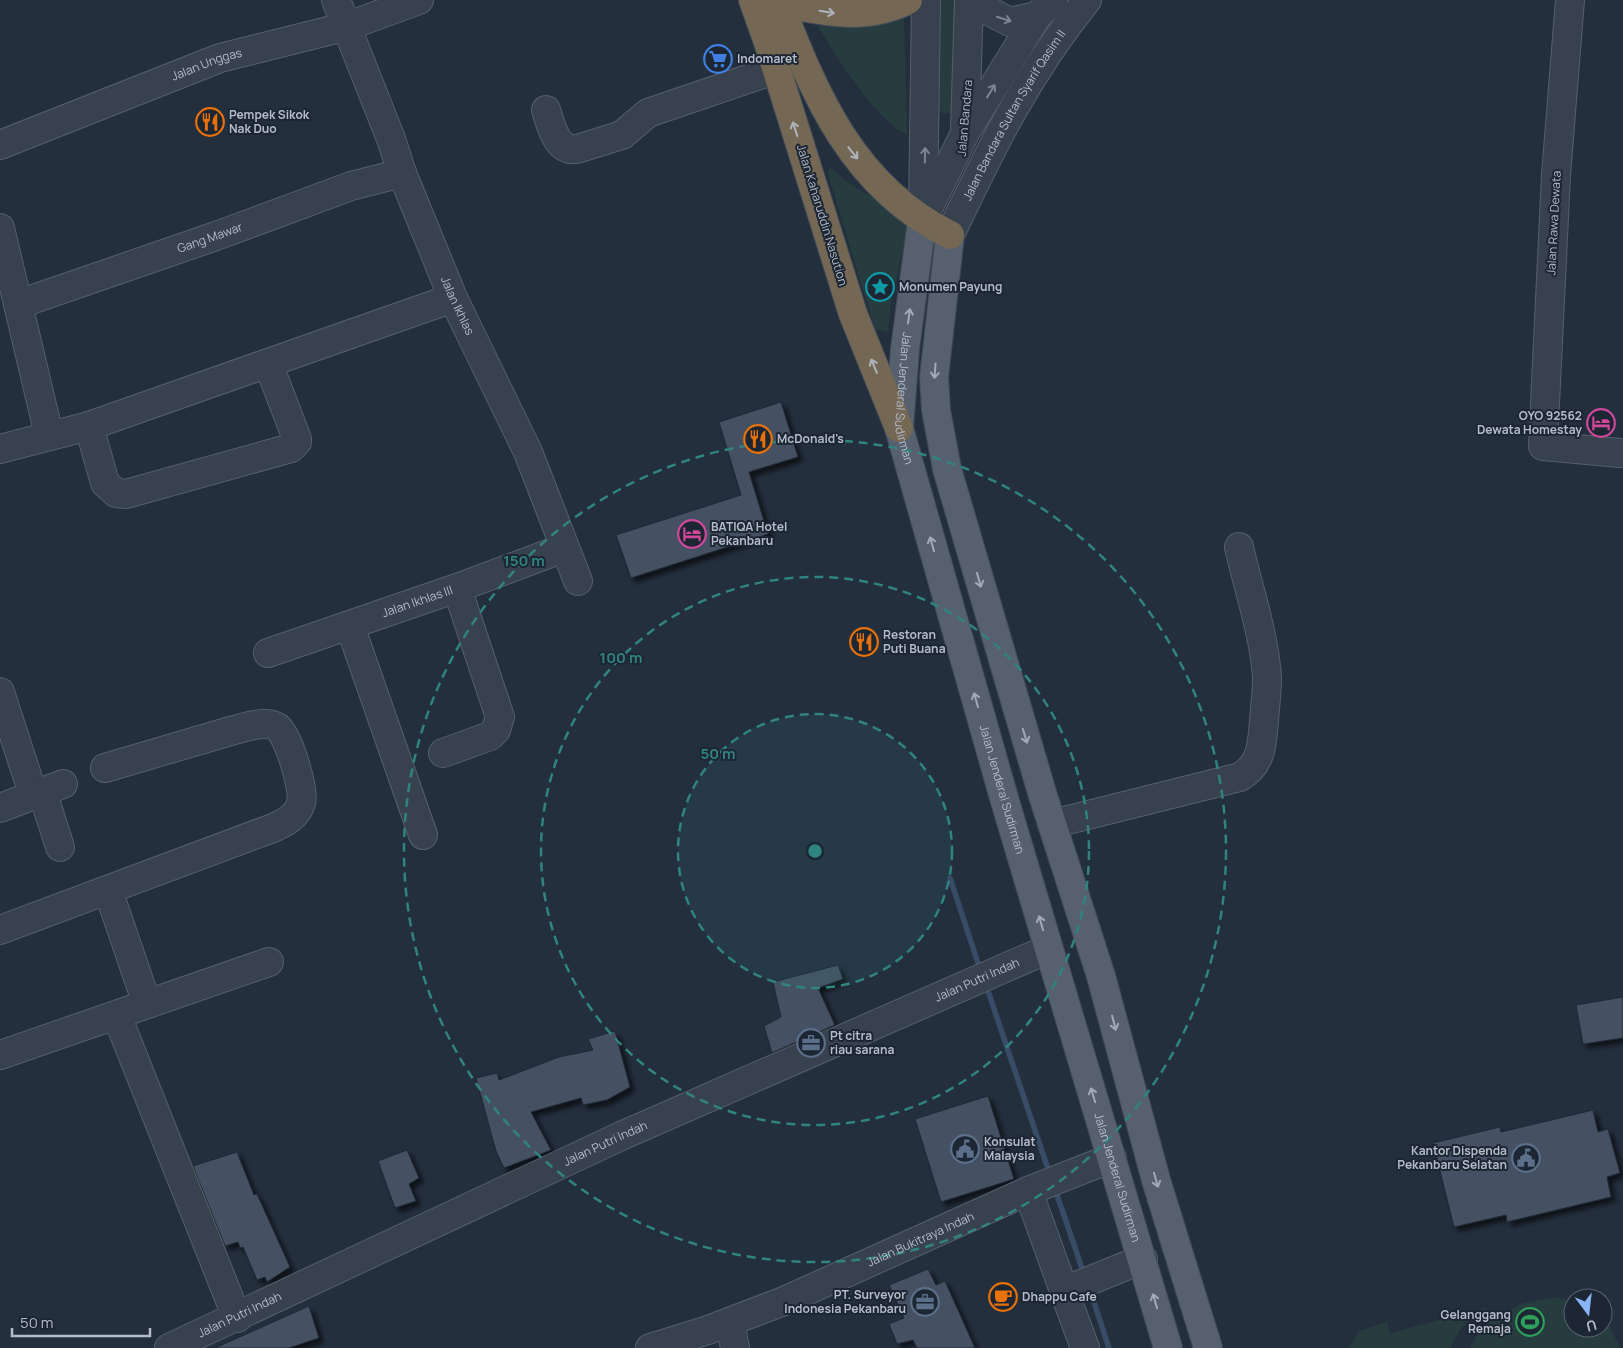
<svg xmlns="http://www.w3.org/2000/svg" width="1623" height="1348" viewBox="0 0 1623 1348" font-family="Manrope,sans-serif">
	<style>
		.green { fill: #263c3f }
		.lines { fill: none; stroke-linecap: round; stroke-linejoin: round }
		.stream { stroke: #394c67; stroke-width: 5.5 }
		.building { fill: #455162; stroke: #1f2835; filter: url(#shadow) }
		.minor-casing { stroke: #565f6c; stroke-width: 30 }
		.major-casing { stroke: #414a57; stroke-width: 30 }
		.highway-casing { stroke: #434c59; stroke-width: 30 }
		.minor { stroke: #38414e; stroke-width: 28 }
		.major { stroke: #56606e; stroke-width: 28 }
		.highway { stroke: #746855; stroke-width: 28 }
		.oneway { stroke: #aeb4bd }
		.oneway2 { stroke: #7c8592 }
		.oneway3 { stroke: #a1aab7 }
		.ring { fill: none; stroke: #308480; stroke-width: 2.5; stroke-dasharray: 9 6 }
		.labels { text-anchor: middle; stroke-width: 4; stroke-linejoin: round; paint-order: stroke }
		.poi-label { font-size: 12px; font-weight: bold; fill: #b4bcc9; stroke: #1d2633; text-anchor: start }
		.street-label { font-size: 12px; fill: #b4bcc9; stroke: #1d2633 }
		.centre { fill: #308480; stroke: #1d2633; stroke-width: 2.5 }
		.ring-label { font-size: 15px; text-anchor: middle; font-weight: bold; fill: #308480; stroke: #1d2633; stroke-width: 4; stroke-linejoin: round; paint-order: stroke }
	</style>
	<defs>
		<filter id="shadow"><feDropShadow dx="4.5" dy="4.5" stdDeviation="2.5" flood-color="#0009"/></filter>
	</defs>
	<rect width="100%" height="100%" fill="#242f3e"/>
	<g class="green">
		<path d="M902 0 904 19 907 134C882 128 827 45 815 20Z"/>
		<path d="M937 0H955L956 108C951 114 947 115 940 112L937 106Z"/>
		<path d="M830 167C853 189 882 203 910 217L891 302 888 332 875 329 828 174Z"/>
		<path d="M1556 1297 1573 1302V1328H1603V1320L1609 1325 1620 1348H1470L1483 1324 1520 1304Z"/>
		<path d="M1486 1308 1485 1312C1465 1322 1459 1327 1451 1348H1348L1359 1331 1387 1322 1390 1333Z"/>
	</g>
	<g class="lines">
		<g class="stream">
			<path d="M950 878 978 963"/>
			<path d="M988 991 1047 1166"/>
			<path d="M1057 1195 1084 1274"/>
			<path d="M1092 1296 1109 1348"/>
		</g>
	</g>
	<g class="building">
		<path d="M781 402 798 457 749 472 768 534 631 578 616 535 741 495 719 422Z"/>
		<path d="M838 965 843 979 818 988 835 1025 772 1053 764 1026 781 1017 773 982Z"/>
		<path d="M1623 997V1038L1583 1044 1576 1005Z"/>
		<path d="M615 1031 630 1087 607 1100 583 1105 581 1098 531 1112 551 1150 504 1168 496 1151 476 1078 497 1073 499 1080 559 1057 593 1050 588 1039Z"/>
		<path d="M988 1096 1014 1179 941 1202 915 1119Z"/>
		<path d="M1593 1110 1598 1132 1608 1129 1620 1173 1607 1177 1611 1197 1507 1222 1506 1215 1454 1227 1433 1143 1500 1127 1501 1132Z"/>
		<path d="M407 1150 419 1178 409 1184 416 1201 395 1208 378 1161Z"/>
		<path d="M237 1152 254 1195 257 1194 290 1267 267 1282 265 1277 257 1280 243 1247 240 1248 238 1242 225 1246 193 1166Z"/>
		<path d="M928 1269 936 1285 945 1281 975 1348H917L913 1340 897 1344 889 1324 904 1318 889 1285Z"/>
		<path d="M309 1306 319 1338 289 1348H215Z"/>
	</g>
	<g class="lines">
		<defs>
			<g id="minor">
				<path id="s1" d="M336 0 391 139 402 173 453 298 528 452 578 581"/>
				<path d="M978 0 983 8 1010 22 1037 16"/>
				<path d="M1570 0 1556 175 1543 446 1620 453"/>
				<path d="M546 110C551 125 556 152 577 149L622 135 648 113 777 69"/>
				<path d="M965 130 969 0"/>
				<path id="s2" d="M0 145 220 58 348 26 419 0"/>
				<path d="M923 210 926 0"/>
				<path d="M922 221 965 133 1037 16 1053 0"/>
				<path d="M0 228 49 435"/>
				<path id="s3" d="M950 235C990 150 1027 74 1087 0"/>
				<path id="s4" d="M19 304 216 236 351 186 402 173"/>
				<path d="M89 426 105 483 116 493 126 494 291 448 297 442V439L268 363"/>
				<path d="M0 449 89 426 453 298"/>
				<path d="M350 626 423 835"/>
				<path id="s5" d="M268 653 457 588 564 548"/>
				<path d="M0 692 33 794"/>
				<path d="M443 753 490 736 496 730 500 717 457 588"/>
				<path d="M42 791 60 847"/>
				<path d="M0 808 63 784"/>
				<path d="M1052 824 1240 777C1262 764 1262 744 1264 721 1265 707 1267 692 1267 678 1265 638 1248 587 1239 547"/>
				<path d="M108 890 147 1004"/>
				<path d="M0 930 273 828C284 823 297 817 301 803 305 790 288 734 277 727 265 720 246 727 234 730L105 768"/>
				<path d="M117 1016 237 1318"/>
				<path d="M0 1055 269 962"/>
				<path d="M1028 1191 1064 1291 1143 1259"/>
				<path d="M1064 1291 1085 1348"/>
				<path d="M730 1322 735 1348"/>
				<path id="s6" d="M169 1348 621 1136 1048 949"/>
				<path id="s7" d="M650 1348 708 1330 784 1301 1028 1191 1112 1158"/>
			</g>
			<g id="major">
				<path id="s8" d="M922 221 905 349 899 428 1004 798 1168 1348"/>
				<path d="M950 235 934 377 936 410 947 469 1043 796 1101 976 1156 1180 1208 1348"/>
			</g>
			<g id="highway">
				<path d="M753 0 768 42 853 314 899 428"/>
				<path d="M778 0C815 96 853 187 950 235"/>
				<path d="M779 3C824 11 864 22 908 0"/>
			</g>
		</defs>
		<use href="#minor" class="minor-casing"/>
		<use href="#major" class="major-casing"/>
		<use href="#highway" class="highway-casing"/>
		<use href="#minor" class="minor"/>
		<use href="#major" class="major"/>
		<use href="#highway" class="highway"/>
	</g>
	<defs><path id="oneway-shaft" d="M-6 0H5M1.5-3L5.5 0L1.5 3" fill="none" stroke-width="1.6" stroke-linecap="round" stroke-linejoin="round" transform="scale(1.25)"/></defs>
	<g class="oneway">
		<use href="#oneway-shaft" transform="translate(827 12) rotate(10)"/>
		<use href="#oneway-shaft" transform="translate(795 129) rotate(-108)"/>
		<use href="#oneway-shaft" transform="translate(853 153) rotate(51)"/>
		<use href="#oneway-shaft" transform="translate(874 366) rotate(-112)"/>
	</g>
	<g class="oneway2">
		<use href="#oneway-shaft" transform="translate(1004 19) rotate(18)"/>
		<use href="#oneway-shaft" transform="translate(991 91) rotate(-58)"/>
		<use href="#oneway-shaft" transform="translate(925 155) rotate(-89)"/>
	</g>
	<g class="oneway3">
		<use href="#oneway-shaft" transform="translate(909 316) rotate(-82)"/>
		<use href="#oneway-shaft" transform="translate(935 371) rotate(94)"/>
		<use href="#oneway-shaft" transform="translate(932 544) rotate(-106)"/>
		<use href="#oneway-shaft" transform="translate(979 580) rotate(74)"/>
		<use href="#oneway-shaft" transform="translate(976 700) rotate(-106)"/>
		<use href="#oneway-shaft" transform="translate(1025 736) rotate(73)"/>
		<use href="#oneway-shaft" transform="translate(1041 923) rotate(-106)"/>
		<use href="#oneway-shaft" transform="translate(1114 1023) rotate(75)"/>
		<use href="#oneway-shaft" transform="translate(1093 1095) rotate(-107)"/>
		<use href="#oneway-shaft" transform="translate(1156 1180) rotate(74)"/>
		<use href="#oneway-shaft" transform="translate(1155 1301) rotate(-106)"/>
	</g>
	<circle cx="815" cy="851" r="137" fill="#308480" fill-opacity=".12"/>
	<g class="ring">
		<circle cx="815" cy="851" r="137"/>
		<circle cx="815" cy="851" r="274"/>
		<circle cx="815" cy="851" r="411"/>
	</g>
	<defs>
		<symbol id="supermarket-ring" viewBox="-11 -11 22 22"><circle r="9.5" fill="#1d2633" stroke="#3f7fe0" stroke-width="1.5"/><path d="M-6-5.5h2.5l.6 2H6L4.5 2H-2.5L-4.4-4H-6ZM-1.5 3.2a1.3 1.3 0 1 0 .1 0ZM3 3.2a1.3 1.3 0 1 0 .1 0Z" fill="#3f7fe0"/></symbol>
		<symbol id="restaurant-ring" viewBox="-11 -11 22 22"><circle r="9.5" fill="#1d2633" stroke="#e8710a" stroke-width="1.5"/><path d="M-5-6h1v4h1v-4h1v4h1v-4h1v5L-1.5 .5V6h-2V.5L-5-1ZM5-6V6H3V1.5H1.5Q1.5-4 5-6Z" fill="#e8710a"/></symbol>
		<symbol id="sight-ring" viewBox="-11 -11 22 22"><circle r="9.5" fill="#1d2633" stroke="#0f9aa8" stroke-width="1.5"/><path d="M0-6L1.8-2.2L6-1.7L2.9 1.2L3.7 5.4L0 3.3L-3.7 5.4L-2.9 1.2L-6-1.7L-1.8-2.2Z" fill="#0f9aa8"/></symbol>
		<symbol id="hotel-ring" viewBox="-11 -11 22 22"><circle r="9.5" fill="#1d2633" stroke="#d1479c" stroke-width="1.5"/><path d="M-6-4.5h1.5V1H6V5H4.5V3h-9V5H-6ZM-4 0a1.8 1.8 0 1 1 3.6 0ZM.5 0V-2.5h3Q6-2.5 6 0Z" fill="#d1479c"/></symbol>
		<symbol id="office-ring" viewBox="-11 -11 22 22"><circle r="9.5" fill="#1d2633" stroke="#5c6f8a" stroke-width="1.5"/><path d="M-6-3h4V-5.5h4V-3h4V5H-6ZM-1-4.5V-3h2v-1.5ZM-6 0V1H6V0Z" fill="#5c6f8a"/></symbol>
		<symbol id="civic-ring" viewBox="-11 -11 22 22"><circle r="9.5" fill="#1d2633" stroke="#5c6f8a" stroke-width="1.5"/><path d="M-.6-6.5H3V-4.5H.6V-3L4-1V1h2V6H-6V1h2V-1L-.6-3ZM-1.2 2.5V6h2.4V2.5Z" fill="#5c6f8a"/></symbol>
		<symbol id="cafe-ring" viewBox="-11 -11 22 22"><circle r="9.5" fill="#1d2633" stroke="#e8710a" stroke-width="1.5"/><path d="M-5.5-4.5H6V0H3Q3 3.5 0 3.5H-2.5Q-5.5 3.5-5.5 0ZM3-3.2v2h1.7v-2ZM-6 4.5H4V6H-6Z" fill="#e8710a"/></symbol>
		<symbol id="stadium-ring" viewBox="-11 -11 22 22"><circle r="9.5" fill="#1d2633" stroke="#2e9e5b" stroke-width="1.5"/><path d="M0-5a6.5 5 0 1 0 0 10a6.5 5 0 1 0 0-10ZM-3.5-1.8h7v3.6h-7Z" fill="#2e9e5b"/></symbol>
	</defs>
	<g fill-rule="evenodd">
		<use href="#supermarket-ring" x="702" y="43" width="32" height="32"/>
		<use href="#restaurant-ring" x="194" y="106" width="32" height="32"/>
		<use href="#sight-ring" x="864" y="271" width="32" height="32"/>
		<use href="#hotel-ring" x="1585" y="407" width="32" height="32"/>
		<use href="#restaurant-ring" x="742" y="423" width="32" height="32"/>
		<use href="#hotel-ring" x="676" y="518" width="32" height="32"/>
		<use href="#restaurant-ring" x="848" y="626" width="32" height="32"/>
		<use href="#office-ring" x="795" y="1027" width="32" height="32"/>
		<use href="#civic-ring" x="949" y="1133" width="32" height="32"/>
		<use href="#civic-ring" x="1510" y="1142" width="32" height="32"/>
		<use href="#cafe-ring" x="987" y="1281" width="32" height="32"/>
		<use href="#office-ring" x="909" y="1286" width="32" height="32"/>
		<use href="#stadium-ring" x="1514" y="1306" width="32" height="32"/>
	</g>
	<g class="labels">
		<g class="poi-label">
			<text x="737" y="63">Indomaret</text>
			<text x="229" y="119">Pempek Sikok<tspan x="229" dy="14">Nak Duo</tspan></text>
			<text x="899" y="291">Monumen Payung</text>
			<text x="1582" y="420" text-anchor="end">OYO 92562<tspan x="1582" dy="14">Dewata Homestay</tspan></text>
			<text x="777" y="443">McDonald's</text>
			<text x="711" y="531">BATIQA Hotel<tspan x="711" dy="14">Pekanbaru</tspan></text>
			<text x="883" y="639">Restoran<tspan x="883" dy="14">Puti Buana</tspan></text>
			<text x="830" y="1040">Pt citra<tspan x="830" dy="14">riau sarana</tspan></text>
			<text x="984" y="1146">Konsulat<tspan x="984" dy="14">Malaysia</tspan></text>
			<text x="1507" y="1155" text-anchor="end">Kantor Dispenda<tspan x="1507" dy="14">Pekanbaru Selatan</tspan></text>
			<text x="906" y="1299" text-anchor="end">PT. Surveyor<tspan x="906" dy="14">Indonesia Pekanbaru</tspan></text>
			<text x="1022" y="1301">Dhappu Cafe</text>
			<text x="1511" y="1319" text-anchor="end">Gelanggang<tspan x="1511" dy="14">Remaja</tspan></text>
		</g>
		<g class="street-label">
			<text dy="4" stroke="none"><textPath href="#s2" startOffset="222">Jalan Unggas</textPath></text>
			<text dy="4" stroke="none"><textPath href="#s3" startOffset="136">Jalan Bandara Sultan Syarif Qasim II</textPath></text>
			<text transform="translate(965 118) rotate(-85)" y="4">Jalan Bandara</text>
			<text transform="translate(822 215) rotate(73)" y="4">Jalan Kaharuddin Nasution</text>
			<text transform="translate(1554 223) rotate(-87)" y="4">Jalan Rawa Dewata</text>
			<text dy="4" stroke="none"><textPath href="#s4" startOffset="202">Gang Mawar</textPath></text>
			<text dy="4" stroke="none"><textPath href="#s1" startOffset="329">Jalan Ikhlas</textPath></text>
			<text dy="4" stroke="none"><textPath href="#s8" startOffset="179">Jalan Jenderal Sudirman</textPath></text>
			<text dy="4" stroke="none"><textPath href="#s5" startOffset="158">Jalan Ikhlas III</textPath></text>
			<text dy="4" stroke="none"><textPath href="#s8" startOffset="584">Jalan Jenderal Sudirman</textPath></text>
			<text dy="4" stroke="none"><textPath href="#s6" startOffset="888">Jalan Putri Indah</textPath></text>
			<text dy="4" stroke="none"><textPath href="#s6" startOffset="482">Jalan Putri Indah</textPath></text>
			<text dy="4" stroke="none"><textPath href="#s8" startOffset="989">Jalan Jenderal Sudirman</textPath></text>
			<text dy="4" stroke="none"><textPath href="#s7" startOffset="292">Jalan Bukitraya Indah</textPath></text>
			<text dy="4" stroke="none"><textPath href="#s6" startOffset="78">Jalan Putri Indah</textPath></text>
		</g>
	</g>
	<circle cx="815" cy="851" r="8" class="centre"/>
	<g class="ring-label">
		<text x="524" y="566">150 m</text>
		<text x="621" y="663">100 m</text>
		<text x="718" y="759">50 m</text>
	</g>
	<g transform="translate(1588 1313) rotate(165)"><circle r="24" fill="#1d2633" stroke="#59626f"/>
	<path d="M0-4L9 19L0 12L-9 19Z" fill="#8ab4f8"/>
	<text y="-8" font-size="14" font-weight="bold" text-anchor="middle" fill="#b4bcc9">U</text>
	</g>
	<path d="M12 1328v8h138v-8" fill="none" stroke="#b4bcc9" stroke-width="2.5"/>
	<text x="20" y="1328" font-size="15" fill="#b4bcc9" stroke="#1d2633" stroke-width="4" paint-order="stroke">50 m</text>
</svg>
